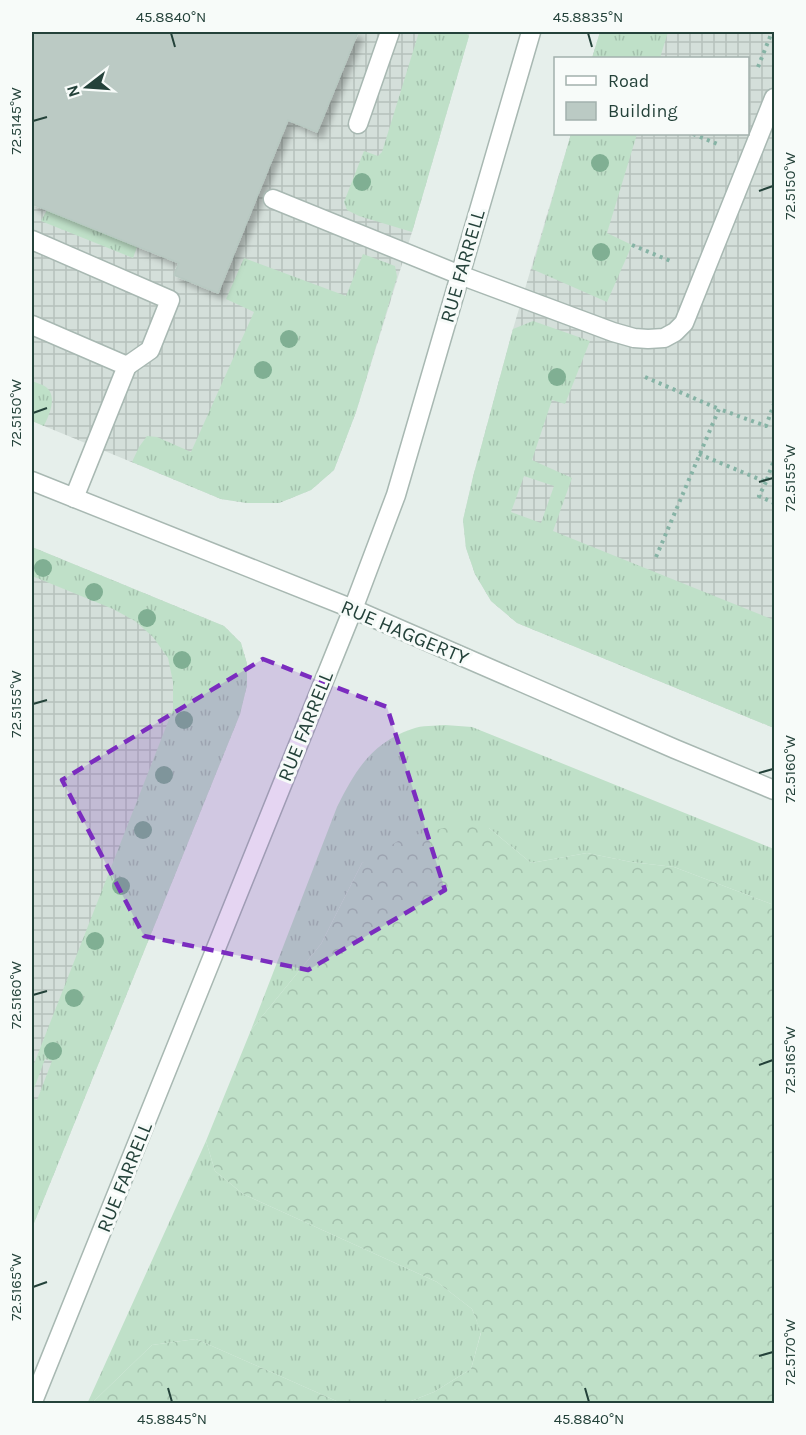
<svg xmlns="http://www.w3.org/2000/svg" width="806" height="1435" viewBox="0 0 806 1435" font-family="Karla,sans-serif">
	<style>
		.industrial { fill: url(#industrial-grid) }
		.grass { fill: url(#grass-tufts); fill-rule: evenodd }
		.forest { fill: url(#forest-crowns) }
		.building { fill: #bbcac4; stroke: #b8c9c2; stroke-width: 1.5; filter: url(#shadow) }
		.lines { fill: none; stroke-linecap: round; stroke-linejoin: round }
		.service-casing { stroke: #a8b8b2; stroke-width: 21 }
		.minor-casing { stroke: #a8b8b2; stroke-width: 21 }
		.tertiary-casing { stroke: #a8b8b2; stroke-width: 21 }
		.path { stroke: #86b3a5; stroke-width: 4; stroke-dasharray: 3 4.5; stroke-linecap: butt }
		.service { stroke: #fff; stroke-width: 18 }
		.minor { stroke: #fff; stroke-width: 18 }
		.tertiary { stroke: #fff; stroke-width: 18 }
		.tree { fill: #80af93 }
		.marked { fill: #7b2cbf; fill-opacity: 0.2; stroke: #7b2cbf; stroke-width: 4.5; stroke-dasharray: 12 8; stroke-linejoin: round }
		.ticks { fill: none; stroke: #24423a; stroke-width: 2 }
		.labels { text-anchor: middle; stroke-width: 6; stroke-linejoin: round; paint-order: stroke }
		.street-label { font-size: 20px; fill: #24423a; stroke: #f7fbf9 }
		.neatline { fill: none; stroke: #24423a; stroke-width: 2 }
		.ticks-label { font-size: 15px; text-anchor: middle; fill: #24423a }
	</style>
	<defs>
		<pattern id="industrial-grid" width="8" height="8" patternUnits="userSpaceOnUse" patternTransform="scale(1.5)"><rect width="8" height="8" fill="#d4dfda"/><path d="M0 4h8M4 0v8" fill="none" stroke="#b6c1bc"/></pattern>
		<pattern id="grass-tufts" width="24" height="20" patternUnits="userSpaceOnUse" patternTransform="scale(1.5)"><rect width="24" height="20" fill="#bfe0c8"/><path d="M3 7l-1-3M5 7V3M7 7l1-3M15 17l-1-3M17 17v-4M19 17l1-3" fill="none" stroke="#a4c1ad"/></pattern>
		<pattern id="forest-crowns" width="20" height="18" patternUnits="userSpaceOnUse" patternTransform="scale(1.5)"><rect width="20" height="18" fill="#bfe0c8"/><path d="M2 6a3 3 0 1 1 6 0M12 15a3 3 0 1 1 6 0" fill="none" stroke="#a4c1ad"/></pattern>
		<filter id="shadow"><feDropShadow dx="5.5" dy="5.5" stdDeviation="3" flood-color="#0004"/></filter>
	</defs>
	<rect width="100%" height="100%" fill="#e6efeb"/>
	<g class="industrial">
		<path d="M32 32H470L412 232 356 412 334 470 311 490 279 503H247L221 499 32 421Z"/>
		<path d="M600 32H774V728L517 623 491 601 475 574 466 548 463 520 473 477 513 329 571 134H748V58H592Z"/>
		<path d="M32 547 224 626 241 643 247 664V685L240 714 32 1228Z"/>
	</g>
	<g class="grass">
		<path d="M419 32H465L469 36 412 232 359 216 347 210 344 202 364 151 378 156 382 152Z"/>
		<path d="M600 32H668L660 58H592Z"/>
		<path d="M571 134H637L607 233 632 245 607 302 532 269Z"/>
		<path d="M47 210 137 247 133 258 41 221Z"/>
		<path d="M363 254 395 266 397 277 356 412 334 470 311 490 279 503H247L221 499 132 462 139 447 147 436 157 437 191 452 254 312 226 299 244 258 346 296Z"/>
		<path d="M533 321 590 341 565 404 552 400 532 460 572 478 553 531 774 620V728L517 623 491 601 475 574 466 548 463 520 473 477 513 329ZM524 476 554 486 541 523 511 512Z"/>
		<path d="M32 381C36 383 42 384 46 387 58 397 49 415 44 426L32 421Z"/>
		<path d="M32 547 224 626 241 643 247 664V685L240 714 32 1228V1098L37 1100 52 1061 45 1059 32 1094V1069L173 709V682L168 658 153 637 135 621 113 609 32 576Z"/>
		<path d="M445 725 472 727 774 849V905L674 867 631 862 587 853 531 863 489 828 362 863 321 944 251 1030 337 807C355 771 371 743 412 729 422 725 435 726 445 725Z"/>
		<path d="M206 1141 215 1171 243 1194 437 1282 472 1309 481 1332 471 1369 434 1392 406 1403H341L196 1339 152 1345 92 1403 87 1404Z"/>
	</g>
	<g class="forest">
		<path d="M452 826 489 828 531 863 587 853 631 862 674 867 774 905V1403H406L434 1392 471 1369 481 1333 472 1309 437 1282 243 1194 215 1171 206 1141 251 1030 321 944 362 863 403 838Z"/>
		<path d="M196 1339 341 1403H92L152 1345Z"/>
	</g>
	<path class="building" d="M32 32H358L317 132 288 120 218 293 174 275 179 263 32 204Z"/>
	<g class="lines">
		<defs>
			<g id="service">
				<path d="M358 124 390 32"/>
				<path d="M273 199 460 275 613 332 634 338 648 339 664 338 675 332 684 323 774 98"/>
				<path d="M32 240 170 300 150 350 127 366"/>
				<path d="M32 325 127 366 74 498"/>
			</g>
			<path id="minor" d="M32 1404 353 609 396 495 531 32"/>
			<path id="tertiary" d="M32 481 353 609 675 749 774 790"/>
		</defs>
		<use href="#service" class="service-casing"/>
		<use href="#minor" class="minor-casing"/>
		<use href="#tertiary" class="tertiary-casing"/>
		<g class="path">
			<path d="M758 67 772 32"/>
			<path d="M693 134 720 145"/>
			<path d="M632 245 673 262"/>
			<path d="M645 377 719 409"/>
			<path d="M699 454 766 482 774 460"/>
			<path d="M766 482 759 496 774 503"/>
			<path d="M656 557 719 409 766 426 774 404"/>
		</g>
		<use href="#service" class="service"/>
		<use href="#minor" class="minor"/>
		<use href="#tertiary" class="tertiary"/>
	</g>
	<g class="tree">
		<circle cx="600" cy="163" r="9"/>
		<circle cx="362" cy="182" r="9"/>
		<circle cx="601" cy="252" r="9"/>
		<circle cx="289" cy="339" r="9"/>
		<circle cx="263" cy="370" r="9"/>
		<circle cx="557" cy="377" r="9"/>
		<circle cx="43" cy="568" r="9"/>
		<circle cx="94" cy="592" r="9"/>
		<circle cx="147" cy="618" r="9"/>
		<circle cx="182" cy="660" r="9"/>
		<circle cx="184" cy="720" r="9"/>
		<circle cx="164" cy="775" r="9"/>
		<circle cx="143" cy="830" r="9"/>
		<circle cx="121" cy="886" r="9"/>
		<circle cx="95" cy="941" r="9"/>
		<circle cx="74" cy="998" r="9"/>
		<circle cx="53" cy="1051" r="9"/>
	</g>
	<path class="marked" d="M263 659 387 707 445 890 308 970 144 936 62 780Z"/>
	<path class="ticks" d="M171 33 175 47M588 33 592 47M33 121 47 117M759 191 773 186M33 413 47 408M759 482 773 478M33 704 47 700M759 773 773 769M33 995 47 991M759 1065 773 1060M33 1287 47 1282M759 1356 773 1352M168 1388 172 1402M585 1388 589 1402"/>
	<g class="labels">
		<g class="street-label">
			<text transform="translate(462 266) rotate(-74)" y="7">RUE FARRELL</text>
			<text transform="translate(405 632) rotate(23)" y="7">RUE HAGGERTY</text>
			<text transform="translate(305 726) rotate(-68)" y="7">RUE FARRELL</text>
			<text transform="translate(124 1177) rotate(-68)" y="7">RUE FARRELL</text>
		</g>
	</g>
	<rect width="806" height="1435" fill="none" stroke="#f7fbf9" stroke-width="66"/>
	<rect x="554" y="57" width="195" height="78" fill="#f7fbf9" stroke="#a3b1ad" stroke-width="1.5"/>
	<rect x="566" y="76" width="30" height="9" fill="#ffffff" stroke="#a3b1ad" stroke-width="1.5"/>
	<text x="608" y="87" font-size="18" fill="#24423a">Road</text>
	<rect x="566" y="102" width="30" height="18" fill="#bbcac4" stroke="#a3b1ad" stroke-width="1.5"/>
	<text x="608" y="117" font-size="18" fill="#24423a">Building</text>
	<g transform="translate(87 87) rotate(253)" stroke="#f7fbf9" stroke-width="4.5" paint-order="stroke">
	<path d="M0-4.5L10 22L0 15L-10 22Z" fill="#24423a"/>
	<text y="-9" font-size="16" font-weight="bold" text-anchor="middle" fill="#24423a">N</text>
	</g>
	<rect x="33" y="33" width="740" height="1369" class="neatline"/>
	<g class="ticks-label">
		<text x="171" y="22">45.8840°N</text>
		<text x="588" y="22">45.8835°N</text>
		<text transform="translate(16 121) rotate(-90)" y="5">72.5145°W</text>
		<text transform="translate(790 186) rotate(-90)" y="5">72.5150°W</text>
		<text transform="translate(16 413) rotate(-90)" y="5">72.5150°W</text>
		<text transform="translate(790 478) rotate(-90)" y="5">72.5155°W</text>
		<text transform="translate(16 704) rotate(-90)" y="5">72.5155°W</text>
		<text transform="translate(790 769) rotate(-90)" y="5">72.5160°W</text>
		<text transform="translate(16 995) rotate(-90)" y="5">72.5160°W</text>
		<text transform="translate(790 1060) rotate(-90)" y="5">72.5165°W</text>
		<text transform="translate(16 1287) rotate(-90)" y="5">72.5165°W</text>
		<text transform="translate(790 1352) rotate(-90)" y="5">72.5170°W</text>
		<text x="172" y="1424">45.8845°N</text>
		<text x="589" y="1424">45.8840°N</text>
	</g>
</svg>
